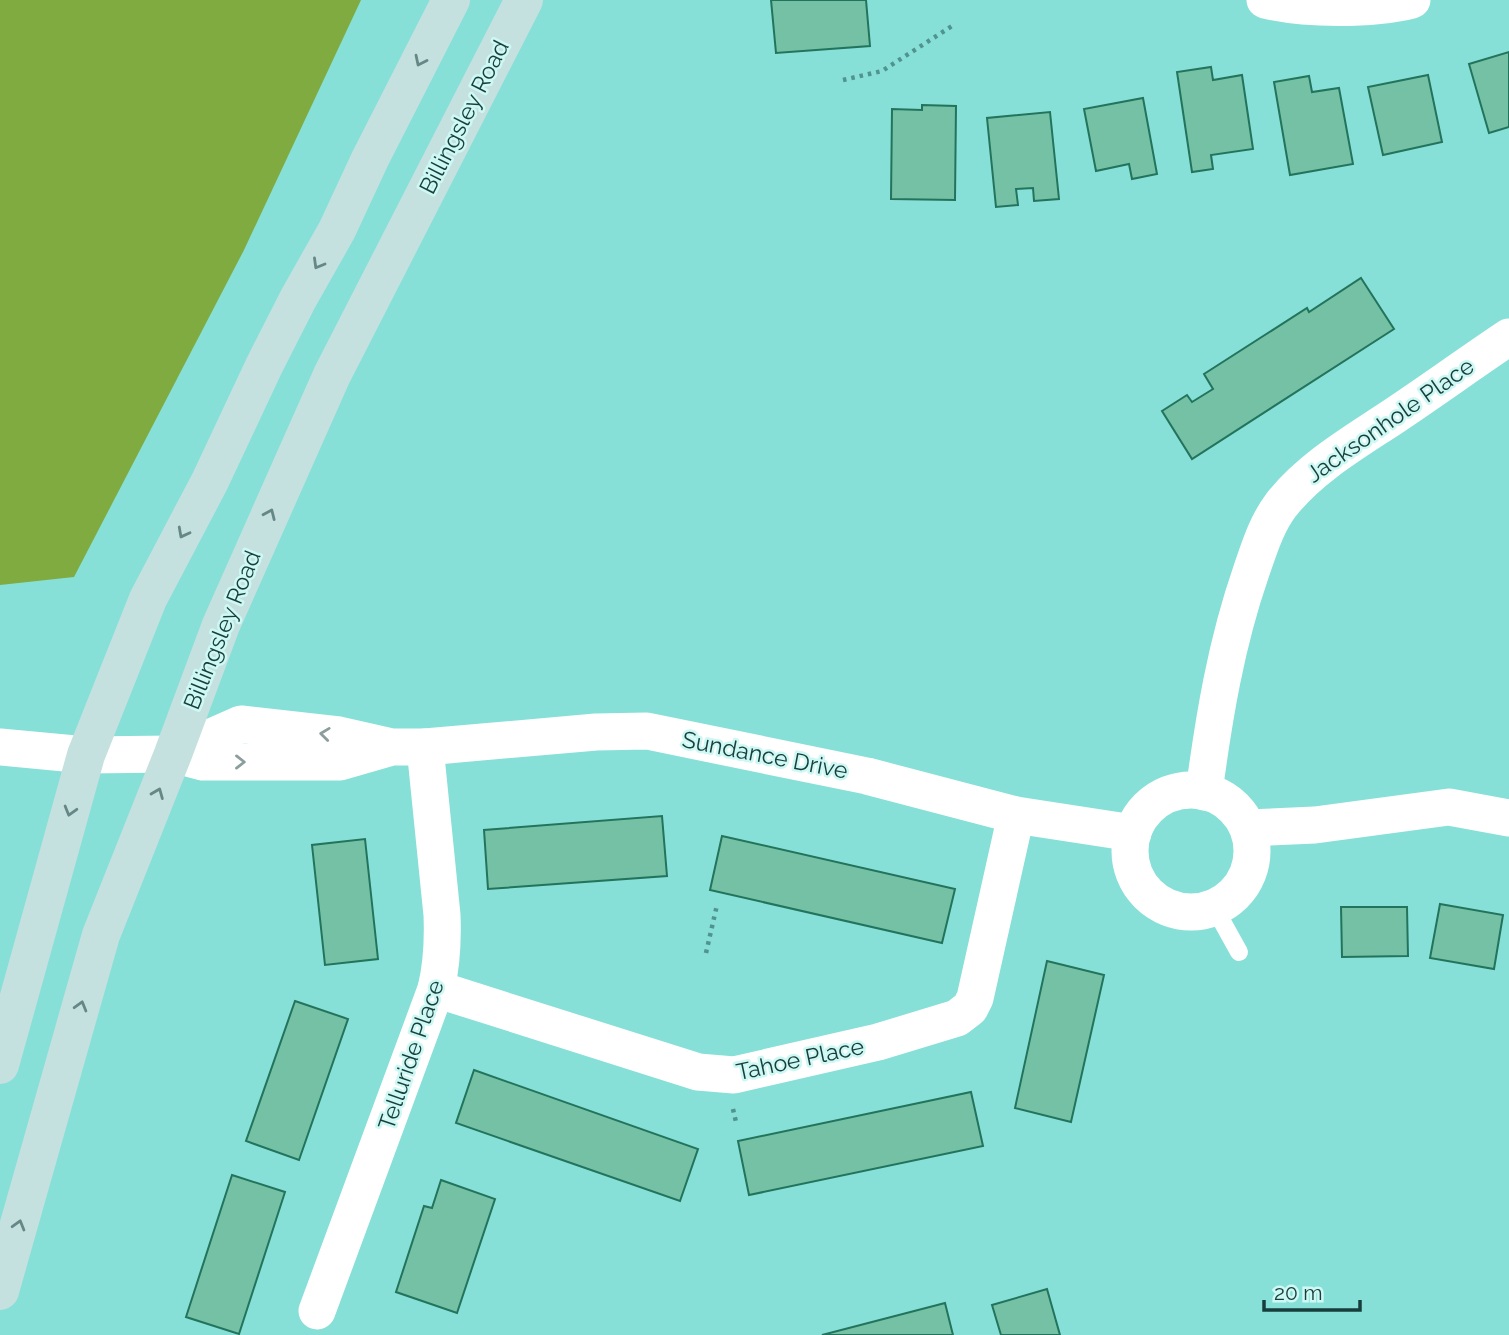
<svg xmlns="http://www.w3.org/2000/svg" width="1509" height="1335" viewBox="0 0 1509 1335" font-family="Raleway,sans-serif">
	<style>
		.forest { fill: #7fab40 }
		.building { fill: #74c1a5; stroke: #23745c; stroke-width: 2 }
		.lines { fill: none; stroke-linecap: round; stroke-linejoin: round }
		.path { stroke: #51938e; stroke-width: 4.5; stroke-dasharray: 3.5 5; stroke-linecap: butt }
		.lane { stroke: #fff; stroke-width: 18 }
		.street { stroke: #fff; stroke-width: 37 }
		.secondary { stroke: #c4e1df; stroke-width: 38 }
		.oneway { stroke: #658785 }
		.oneway2 { stroke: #8b9e9d }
		.labels { text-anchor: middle; stroke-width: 5; stroke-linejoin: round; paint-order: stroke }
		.street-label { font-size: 23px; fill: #173e3b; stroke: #cef8f4 }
	</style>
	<rect width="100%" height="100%" fill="#86e0d8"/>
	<path class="forest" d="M0 0H361L244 250 74 577 0 585Z"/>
	<g class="building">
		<path d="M771 0H866L870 46 776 53Z"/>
		<path d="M1509 52V127L1489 133 1469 64Z"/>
		<path d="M1211 67 1213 80 1242 75 1253 149 1211 155 1213 169 1192 172 1177 72Z"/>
		<path d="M1428 75 1442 142 1383 155 1368 87Z"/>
		<path d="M1309 76 1312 92 1339 88 1353 164 1290 175 1274 82Z"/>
		<path d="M1143 98 1157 174 1132 179 1129 164 1096 171 1084 109Z"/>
		<path d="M922 105 956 106 955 200 891 199 892 109 922 110Z"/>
		<path d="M1050 112 1059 199 1034 201 1033 188 1016 189 1018 205 996 207 987 118Z"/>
		<path d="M1361 278 1394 329 1192 459 1162 411 1187 395 1192 402 1213 389 1204 374 1307 308 1309 312Z"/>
		<path d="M662 816 667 876 488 889 484 830Z"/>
		<path d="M722 836 955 889 942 943 710 890Z"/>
		<path d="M365 839 378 959 325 965 312 845Z"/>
		<path d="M1440 904 1503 915 1494 969 1430 958Z"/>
		<path d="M1341 907H1407L1408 956 1342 957Z"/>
		<path d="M1047 961 1104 975 1071 1122 1015 1108Z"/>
		<path d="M295 1001 348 1019 299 1160 246 1141Z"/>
		<path d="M474 1070 698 1149 680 1201 456 1123Z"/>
		<path d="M971 1092 983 1146 749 1195 738 1141Z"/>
		<path d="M232 1175 285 1192 239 1334 186 1317Z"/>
		<path d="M441 1180 495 1199 457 1313 396 1292 424 1206 432 1208Z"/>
		<path d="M1047 1289 1060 1335H1001L992 1305Z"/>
		<path d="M945 1303 953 1335H822Z"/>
	</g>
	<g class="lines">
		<g class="path">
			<path d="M843 80 882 71 952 26"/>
			<path d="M706 953 717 905"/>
			<path d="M733 1109 736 1122"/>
		</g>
		<path class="lane" d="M1214 907 1239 952"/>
		<g class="street">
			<path d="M1265 0C1305 10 1372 10 1412 0"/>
			<path d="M0 747 86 755 173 754"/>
			<path d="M392 747 340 762H203L173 754 241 724 339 735 392 747H425L596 732 647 731 867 776 1016 815 1133 833"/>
			<circle cx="1191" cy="851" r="61"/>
			<path d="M1204 792C1214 717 1226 644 1251 572 1259 549 1266 525 1281 505 1311 467 1355 442 1394 416 1433 390 1470 363 1509 337"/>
			<path d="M1248 828 1315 825 1449 807 1509 818"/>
			<path d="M436 989 698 1072 734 1075 878 1042 957 1018 970 1008 975 998 1016 815"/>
			<path d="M317 1311 436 989C442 964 443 940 442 915L425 747"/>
		</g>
		<g class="secondary">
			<path d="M0 1065 86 755 148 599 210 481 264 366 298 299 337 230 370 159 451 0"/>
			<path d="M0 1291 101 935 173 754 221 625 332 375 524 0"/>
		</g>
	</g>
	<defs><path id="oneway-chevron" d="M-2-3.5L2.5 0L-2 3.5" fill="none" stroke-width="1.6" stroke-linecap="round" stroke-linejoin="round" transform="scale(1.75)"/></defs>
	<g class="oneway">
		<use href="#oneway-chevron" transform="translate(420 61) rotate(116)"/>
		<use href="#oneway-chevron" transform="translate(318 264) rotate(120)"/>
		<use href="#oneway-chevron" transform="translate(270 514) rotate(-66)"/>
		<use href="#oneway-chevron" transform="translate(183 533) rotate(118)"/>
		<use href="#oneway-chevron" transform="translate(158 793) rotate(-68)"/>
		<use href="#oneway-chevron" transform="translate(70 811) rotate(106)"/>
		<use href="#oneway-chevron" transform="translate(81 1006) rotate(-74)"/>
		<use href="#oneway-chevron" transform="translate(19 1225) rotate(-74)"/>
	</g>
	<g class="oneway2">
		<use href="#oneway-chevron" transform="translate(325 734) rotate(-173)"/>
		<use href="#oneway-chevron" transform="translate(240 762)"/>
	</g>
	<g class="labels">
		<g class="street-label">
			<text transform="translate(464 117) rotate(-63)" y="8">Billingsley Road</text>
			<text transform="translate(1390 420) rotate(-35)" y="8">Jacksonhole Place</text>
			<text transform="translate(222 630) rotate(-68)" y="8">Billingsley Road</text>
			<text transform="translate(765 755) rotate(11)" y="8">Sundance Drive</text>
			<text transform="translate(411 1055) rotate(-71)" y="8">Telluride Place</text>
			<text transform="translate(800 1059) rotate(-12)" y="8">Tahoe Place</text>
		</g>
	</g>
	<path d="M1264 1300v10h96v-10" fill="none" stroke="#173e3b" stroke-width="3.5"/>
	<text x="1274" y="1300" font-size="21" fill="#173e3b" stroke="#cef8f4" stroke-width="5" paint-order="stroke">20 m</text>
</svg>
